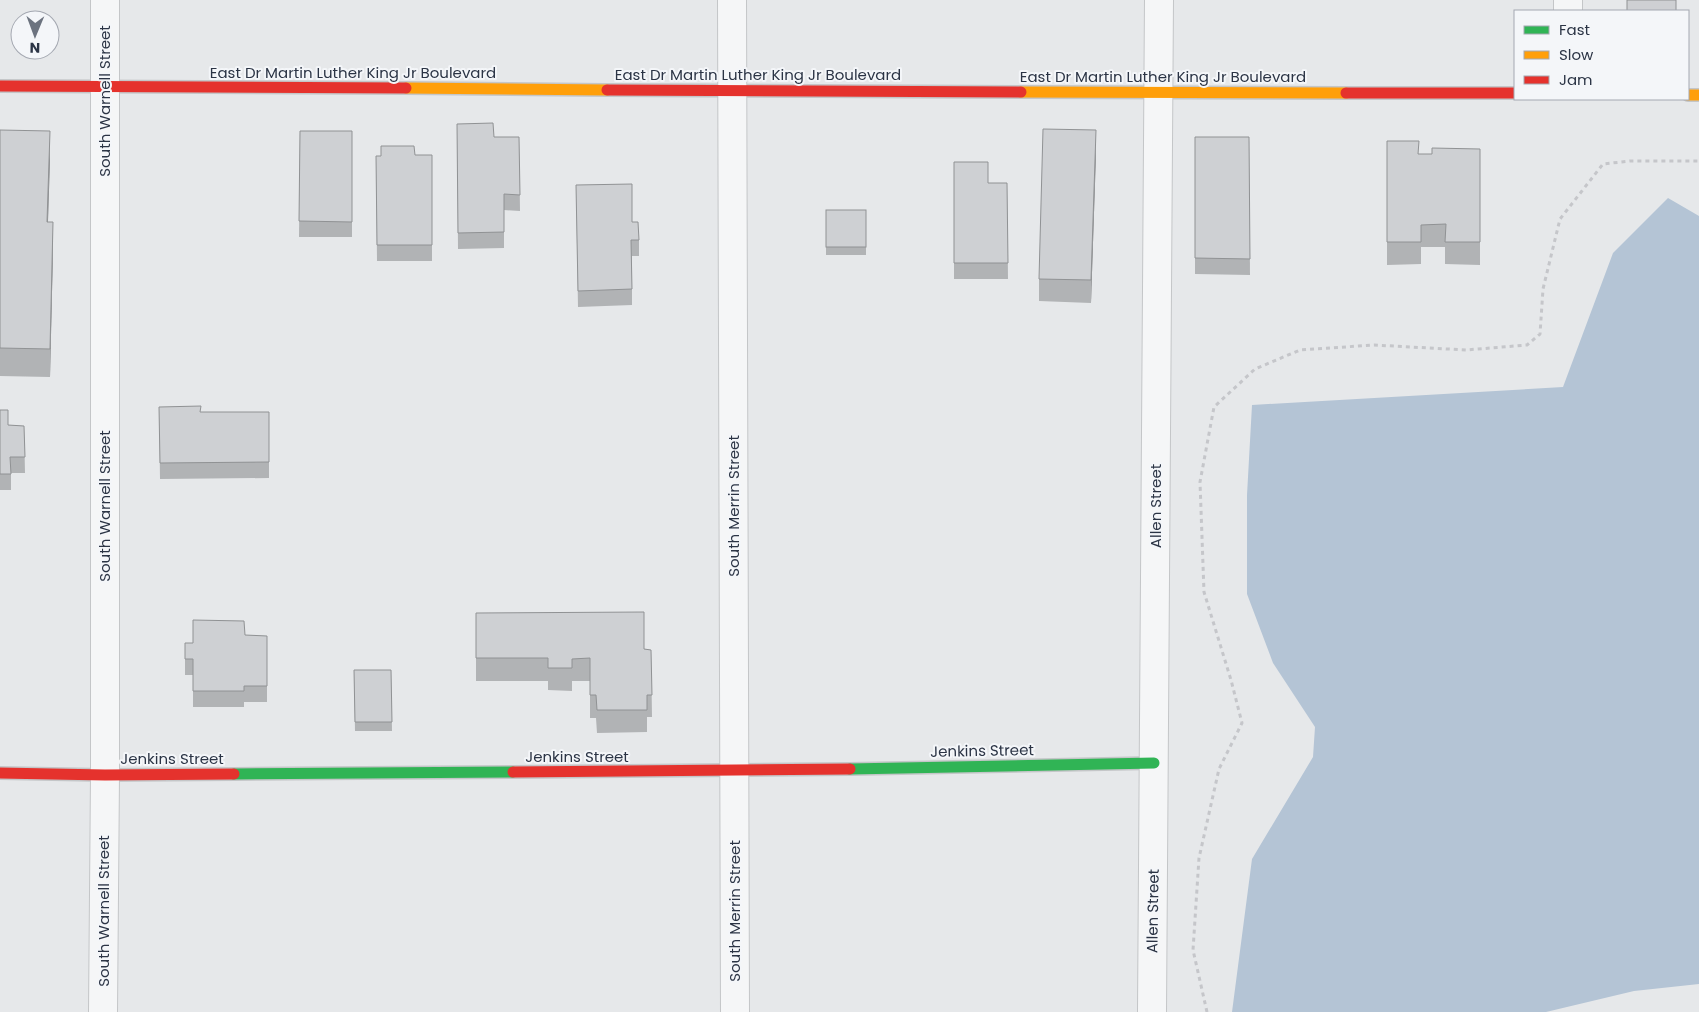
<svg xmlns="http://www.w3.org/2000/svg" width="1699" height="1012" viewBox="0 0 1699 1012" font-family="Poppins,sans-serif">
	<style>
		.water { fill: #b4c4d5 }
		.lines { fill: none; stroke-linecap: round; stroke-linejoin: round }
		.street-casing { stroke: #c4c6c8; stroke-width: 30 }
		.fast-casing { stroke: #c4c6c8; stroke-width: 14 }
		.slow-casing { stroke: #c4c6c8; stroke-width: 14 }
		.jam-casing { stroke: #c4c6c8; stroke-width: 14 }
		.path { stroke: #c5c6ca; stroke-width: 3; stroke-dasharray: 4 4; stroke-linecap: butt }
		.street { stroke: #f5f6f7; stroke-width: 28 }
		.fast { stroke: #30b455; stroke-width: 11 }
		.slow { stroke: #ff9f0a; stroke-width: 11 }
		.jam { stroke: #e5322d; stroke-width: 11 }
		.wall { fill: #b1b3b5 }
		.shaded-wall { fill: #909294 }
		.building { fill: #ced0d3; stroke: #909294 }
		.labels { text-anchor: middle; stroke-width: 4; stroke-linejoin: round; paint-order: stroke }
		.street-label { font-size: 15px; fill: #2b3445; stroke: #f4f6f9 }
	</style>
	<rect width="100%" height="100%" fill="#e6e8ea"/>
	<path class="water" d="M1668 198 1699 216V984L1634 991 1546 1012H1232L1252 859 1313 757 1315 727 1273 663 1247 594V495L1252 405 1563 387 1613 253Z"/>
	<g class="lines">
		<defs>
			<g id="street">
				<path d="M732 0 735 1012"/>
				<path d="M1568 11V0"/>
				<path d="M103 1012 105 775V0"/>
				<path d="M1152 1012 1159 0"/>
			</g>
			<g id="fast">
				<path d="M850 769 1154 763"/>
				<path d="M234 774 513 772"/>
			</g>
			<g id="slow">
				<path d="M406 88 607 90"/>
				<path d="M1021 92 1346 93"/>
				<path d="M1688 95H1699"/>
			</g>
			<g id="jam">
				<path d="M0 86 406 88"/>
				<path d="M607 90 1021 92"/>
				<path d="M1346 93H1515"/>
				<path d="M513 772 850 769"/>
				<path d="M0 773 105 775 234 774"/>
			</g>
		</defs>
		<use href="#street" class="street-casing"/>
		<use href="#fast" class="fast-casing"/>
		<use href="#slow" class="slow-casing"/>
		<use href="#jam" class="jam-casing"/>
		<path class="path" d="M1207 1012 1193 950 1199 858 1219 769 1242 723 1231 680 1204 592 1200 482 1214 407 1255 369 1300 350 1374 345 1466 350 1527 345 1540 334 1543 289 1560 219 1603 164 1630 161H1699"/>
		<use href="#street" class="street"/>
		<use href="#fast" class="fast"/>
		<use href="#slow" class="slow"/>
		<use href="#jam" class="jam"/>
	</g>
	<g class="wall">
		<path d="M457 124 494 137H519L520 211 504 210V248L458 249Z"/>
		<path d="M0 130 50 159 48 222 53 250 50 377 0 376Z"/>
		<path d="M300 131H352V237H299Z"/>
		<path d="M1195 137H1249L1250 275 1195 274Z"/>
		<path d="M1387 141 1419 154H1432L1480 149V265L1445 264V247H1421V264L1387 265Z"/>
		<path d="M381 146 415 155H432V261H377L376 156H381Z"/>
		<path d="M1096 153 1091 303 1039 301V279Z"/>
		<path d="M954 162 988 183H1007L1008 279H954Z"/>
		<path d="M576 185 632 222 639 240V256H632V305L578 307Z"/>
		<rect x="826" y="210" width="40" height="45"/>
		<path d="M159 407 201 412H269V478L160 479Z"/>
		<path d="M0 410 8 425 24 426 25 473H11V490H0Z"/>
		<path d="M476 613 644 649 651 650 652 717H647V732L597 733 596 718H590V681H572V691L548 690V681H476Z"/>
		<path d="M245 635 267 636V702H244V707H193V675H185V643H193Z"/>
		<path d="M354 670H391L392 731H355Z"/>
	</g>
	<g class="shaded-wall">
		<path d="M1096 130V153L1091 303V280Z"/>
		<path d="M50 131V159L47 250V222Z"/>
		<path d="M53 222V250L50 377V349Z"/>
	</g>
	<g class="building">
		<rect x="1627" y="0" width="49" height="11"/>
		<path d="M493 123 494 137H519L520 195 504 194V232L458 233 457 124Z"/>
		<path d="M1043 129 1096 130 1091 280 1039 279Z"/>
		<path d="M0 130 50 131 47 222H53L50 349 0 348Z"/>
		<path d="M300 131H352V222L299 221Z"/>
		<path d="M1195 137H1249L1250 259 1195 258Z"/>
		<path d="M1387 141H1419L1418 154H1432V148L1480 149V242H1445L1446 224 1421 225V242H1387Z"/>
		<path d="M381 146H414L415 155H432V245H377L376 156H381Z"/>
		<path d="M954 162H988V183H1007L1008 263H954Z"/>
		<path d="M632 184V222H638L639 240H631L632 289 578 291 576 185Z"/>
		<rect x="826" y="210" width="40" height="37"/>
		<path d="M201 406 200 412H269V462L160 463 159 407Z"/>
		<path d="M0 410H8V425L24 426 25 457H10L11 474H0Z"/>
		<path d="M644 612V649L651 650 652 695H647V710H597L596 695H590V658L572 659V668H548V658H476V613Z"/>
		<path d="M193 620 244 621 245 635 267 636V686H244V691H193V659H185V643H193Z"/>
		<path d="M354 670H391L392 722H355Z"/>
	</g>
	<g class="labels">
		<g class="street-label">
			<text x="353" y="78">East Dr Martin Luther King Jr Boulevard</text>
			<text x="758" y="80">East Dr Martin Luther King Jr Boulevard</text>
			<text x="1163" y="82">East Dr Martin Luther King Jr Boulevard</text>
			<text transform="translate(105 101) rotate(-90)" y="5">South Warnell Street</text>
			<text transform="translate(105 506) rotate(-90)" y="5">South Warnell Street</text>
			<text transform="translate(734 506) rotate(-90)" y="5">South Merrin Street</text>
			<text transform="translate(1156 506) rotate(-90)" y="5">Allen Street</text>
			<text transform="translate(982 751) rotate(-1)" y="5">Jenkins Street</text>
			<text x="577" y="762">Jenkins Street</text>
			<text x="172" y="764">Jenkins Street</text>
			<text transform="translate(104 911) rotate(-90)" y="5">South Warnell Street</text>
			<text transform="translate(735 911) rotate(-90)" y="5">South Merrin Street</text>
			<text transform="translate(1153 911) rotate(-89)" y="5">Allen Street</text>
		</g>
	</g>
	<rect x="1514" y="10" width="175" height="90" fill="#f4f6f9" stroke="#a4a8b1"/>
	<rect x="1524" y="26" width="25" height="8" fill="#30b455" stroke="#a4a8b1"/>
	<text x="1559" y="35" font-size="15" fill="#2b3445">Fast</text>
	<rect x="1524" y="51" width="25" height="8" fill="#ff9f0a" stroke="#a4a8b1"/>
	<text x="1559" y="60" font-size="15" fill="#2b3445">Slow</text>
	<rect x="1524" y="76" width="25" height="8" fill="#e5322d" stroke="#a4a8b1"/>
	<text x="1559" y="85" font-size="15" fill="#2b3445">Jam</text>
	<g transform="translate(35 35) rotate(181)"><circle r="24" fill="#f4f6f9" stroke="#a4a8b1"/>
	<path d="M0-4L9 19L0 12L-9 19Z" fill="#6c737f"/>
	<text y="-8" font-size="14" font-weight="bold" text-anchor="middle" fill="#2b3445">N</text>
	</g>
</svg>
